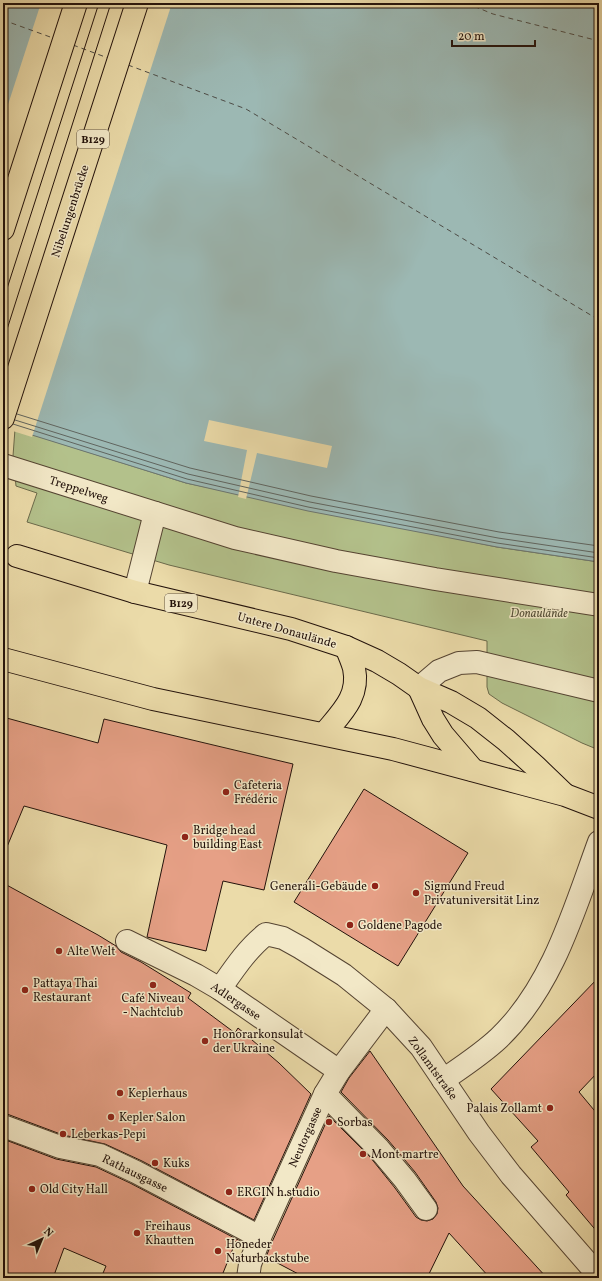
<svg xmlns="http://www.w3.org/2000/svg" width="602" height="1281" viewBox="0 0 602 1281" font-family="Vollkorn,serif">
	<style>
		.green { fill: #b3c18b; stroke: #6b6a4b }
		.water { fill: #9cb8b3; stroke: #6c7670 }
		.pier { fill: #ebdba9 }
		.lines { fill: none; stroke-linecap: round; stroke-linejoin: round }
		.shore { stroke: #60655f; stroke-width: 1 }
		.ferry { stroke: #4d4c46; stroke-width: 1; stroke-dasharray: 5 4; stroke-linecap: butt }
		.building { fill: #e6a086; stroke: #23120b }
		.minor-casing { stroke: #554432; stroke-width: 24 }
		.major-casing { stroke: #23120b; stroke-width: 24 }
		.minor { stroke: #f2e8c7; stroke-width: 22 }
		.major { stroke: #ebdba9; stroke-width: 22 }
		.tram { stroke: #23120b; stroke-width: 1 }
		.poi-dot { fill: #8f2418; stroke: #f2e8c7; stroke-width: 1.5 }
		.labels { text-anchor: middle; stroke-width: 3; stroke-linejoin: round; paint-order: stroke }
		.shield { fill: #f2e8c7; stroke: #615243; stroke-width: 1 }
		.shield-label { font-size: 11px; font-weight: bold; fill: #23120b }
		.street-label { font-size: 12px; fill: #23120b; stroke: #f2e8c7 }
		.park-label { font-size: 12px; font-style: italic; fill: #554f38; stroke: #f2e8c7 }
		.poi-label { font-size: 12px; fill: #23120b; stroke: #f2e8c7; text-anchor: start }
	</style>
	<rect width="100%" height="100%" fill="#ebdba9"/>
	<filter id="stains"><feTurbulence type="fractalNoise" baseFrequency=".005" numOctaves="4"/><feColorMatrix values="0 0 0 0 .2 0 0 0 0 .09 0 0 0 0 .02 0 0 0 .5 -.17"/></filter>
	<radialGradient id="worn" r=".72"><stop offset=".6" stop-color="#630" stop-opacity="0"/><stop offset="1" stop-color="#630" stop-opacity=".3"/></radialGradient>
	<path class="green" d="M15 429 186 483 497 547 599 562V750L582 743 502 703 489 694 487 687V641L169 565 27 522 37 493 16 486 13 456Z"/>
	<path class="water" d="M3 3H599V562L497 547 308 511 186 483 3 426Z"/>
	<g class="pier">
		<path d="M41 3H172L32 437 3 428V120Z"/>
		<path d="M209 420 332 446 327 468 257 453 246 499 238 497 247 450 204 441Z"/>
	</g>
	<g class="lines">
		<g class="shore">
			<path d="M17 414 190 468 311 496 499 532 599 546"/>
			<path d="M15 420 188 474 310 502 498 538 599 553"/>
			<path d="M13 424 187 479 308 507 497 543 599 558"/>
		</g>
		<g class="ferry">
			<path d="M466 3 493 14 599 41"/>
			<path d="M3 20 53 38"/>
			<path d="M73 45 108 58"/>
			<path d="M128 65 246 109 599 320"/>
		</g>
	</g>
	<g class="building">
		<path d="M3 717 98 743 104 719 293 764 264 890 223 881 206 951 147 937 167 845 24 806 4 854H3Z"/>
		<path d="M364 789 468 853 398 966 294 902Z"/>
		<path d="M3 883 98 935 116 946 121 952 141 962 191 993 188 998 235 1033 238 1028 279 1063 311 1094 254 1220 142 1161 105 1144 63 1135 7 1114H3Z"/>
		<path d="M599 977V1071L579 1092 599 1116V1234L566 1195 569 1192 531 1147 538 1141 491 1089Z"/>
		<path d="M370 1051 463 1186 547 1278H490L449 1233 427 1278H306L266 1257 272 1242 329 1116 370 1157 395 1188 416 1217 421 1220 427 1221 433 1219 437 1214 438 1208 436 1202 415 1172 388 1140 341 1092 349 1078Z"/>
		<path d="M3 1139 56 1159 96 1167 130 1183 244 1243V1245L236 1241 221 1278H101L106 1266 64 1248 53 1278H3Z"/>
	</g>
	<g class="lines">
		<defs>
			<g id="minor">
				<path d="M3 465 235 538 336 561 435 579 599 605"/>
				<path d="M135 592 155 513"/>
				<path d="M419 688 439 671 459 663 477 662 599 691"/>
				<path d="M127 941 196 975 220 989 339 1071"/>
				<path d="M220 989C234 969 247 949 266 934L283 938 301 948 344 975 386 1009 421 1047 479 1133 511 1175 599 1276"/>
				<path d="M443 1080C462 1067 482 1054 499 1038 553 986 574 910 599 842"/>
				<path d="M325 1094 379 1149 405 1180 426 1209"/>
				<path d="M3 1126 60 1147 100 1155 136 1172 260 1237"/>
				<path d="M248 1278 250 1264 260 1237 325 1094 339 1071 386 1009"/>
			</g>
			<g id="major">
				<path d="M3 229 76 3"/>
				<path d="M3 418 137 3"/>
				<path d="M17 556 135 592 291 629 346 647 377 661 399 674 419 688 451 702 478 718 506 740 536 767 564 794"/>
				<path d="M3 659 153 699 393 749 520 783 565 795 599 808"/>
				<path d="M419 688 433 719 443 735 473 770"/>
				<path d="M324 734C341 713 360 697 354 668 352 661 349 654 346 647"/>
			</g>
		</defs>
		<use href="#minor" class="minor-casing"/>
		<use href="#major" class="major-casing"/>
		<use href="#minor" class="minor"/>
		<use href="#major" class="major"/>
		<g class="tram">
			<path d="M3 301 99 3"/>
			<path d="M3 342 111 3"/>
		</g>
	</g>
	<g class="poi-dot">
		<circle cx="226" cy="792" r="4"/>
		<circle cx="185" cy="837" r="4"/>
		<circle cx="375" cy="886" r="4"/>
		<circle cx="416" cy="893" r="4"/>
		<circle cx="350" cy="925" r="4"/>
		<circle cx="59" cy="951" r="4"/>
		<circle cx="153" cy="985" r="4"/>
		<circle cx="25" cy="990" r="4"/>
		<circle cx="205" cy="1041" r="4"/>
		<circle cx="120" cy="1093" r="4"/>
		<circle cx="550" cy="1108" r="4"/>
		<circle cx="111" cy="1117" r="4"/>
		<circle cx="329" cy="1122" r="4"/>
		<circle cx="63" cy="1134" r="4"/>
		<circle cx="363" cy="1154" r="4"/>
		<circle cx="155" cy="1163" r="4"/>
		<circle cx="32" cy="1189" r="4"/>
		<circle cx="229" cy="1192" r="4"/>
		<circle cx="137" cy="1233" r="4"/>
		<circle cx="218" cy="1251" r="4"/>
	</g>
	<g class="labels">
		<g class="shield">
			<rect x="77" y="130" width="32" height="18" rx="3"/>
			<rect x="165" y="594" width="32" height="18" rx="3"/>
		</g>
		<g class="shield-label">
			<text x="93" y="143">B129</text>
			<text x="181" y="607">B129</text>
		</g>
		<g class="street-label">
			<text transform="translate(70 211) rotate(-72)" y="4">Nibelungenbrücke</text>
			<text transform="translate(79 489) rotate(18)" y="4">Treppelweg</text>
			<text transform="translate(287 630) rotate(16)" y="4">Untere Donaulände</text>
			<text transform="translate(236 1001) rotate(34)" y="4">Adlergasse</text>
			<text transform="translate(433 1068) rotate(54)" y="4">Zollamtstraße</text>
			<text transform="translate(305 1137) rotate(-66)" y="4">Neutorgasse</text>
			<text transform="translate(135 1173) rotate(26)" y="4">Rathausgasse</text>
		</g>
		<g class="park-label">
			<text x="539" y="617">Donaulände</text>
		</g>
		<g class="poi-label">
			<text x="234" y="789">Cafeteria<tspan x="234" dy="14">Frédéric</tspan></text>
			<text x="193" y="834">Bridge head<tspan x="193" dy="14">building East</tspan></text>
			<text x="367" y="890" text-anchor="end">Generali-Gebäude</text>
			<text x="424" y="890">Sigmund Freud<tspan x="424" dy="14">Privatuniversität Linz</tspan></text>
			<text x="358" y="929">Goldene Pagode</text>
			<text x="67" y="955">Alte Welt</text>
			<text x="33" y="987">Pattaya Thai<tspan x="33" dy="14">Restaurant</tspan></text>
			<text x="153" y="1002" text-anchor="middle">Café Niveau<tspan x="153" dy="14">- Nachtclub</tspan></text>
			<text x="213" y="1038">Honorarkonsulat<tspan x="213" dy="14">der Ukraine</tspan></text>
			<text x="128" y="1097">Keplerhaus</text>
			<text x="542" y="1112" text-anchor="end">Palais Zollamt</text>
			<text x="119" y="1121">Kepler Salon</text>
			<text x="337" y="1126">Sorbas</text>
			<text x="71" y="1138">Leberkas-Pepi</text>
			<text x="371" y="1158">Mont martre</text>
			<text x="163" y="1167">Kuks</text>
			<text x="40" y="1193">Old City Hall</text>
			<text x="237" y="1196">ERGIN h.studio</text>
			<text x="145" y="1230">Freihaus<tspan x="145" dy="14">Khautten</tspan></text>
			<text x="226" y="1248">Honeder<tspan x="226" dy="14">Naturbackstube</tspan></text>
		</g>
	</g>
	<rect width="602" height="1281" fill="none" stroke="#ebdba9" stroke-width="16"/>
	<rect x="4" y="4" width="594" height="1273" fill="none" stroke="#23120b" stroke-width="2"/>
	<rect x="8" y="8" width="586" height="1265" fill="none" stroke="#23120b"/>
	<g transform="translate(42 1239) rotate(44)" stroke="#f2e8c7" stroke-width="3" paint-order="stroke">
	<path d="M0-3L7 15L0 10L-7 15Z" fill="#23120b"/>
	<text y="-6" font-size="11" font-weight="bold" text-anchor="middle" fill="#23120b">N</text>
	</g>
	<path d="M452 40v6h83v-6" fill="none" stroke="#23120b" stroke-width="2"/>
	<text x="458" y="40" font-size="12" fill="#23120b" stroke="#f2e8c7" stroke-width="3" paint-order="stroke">20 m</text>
	<rect width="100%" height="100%" filter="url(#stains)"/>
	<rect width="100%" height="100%" fill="url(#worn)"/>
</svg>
